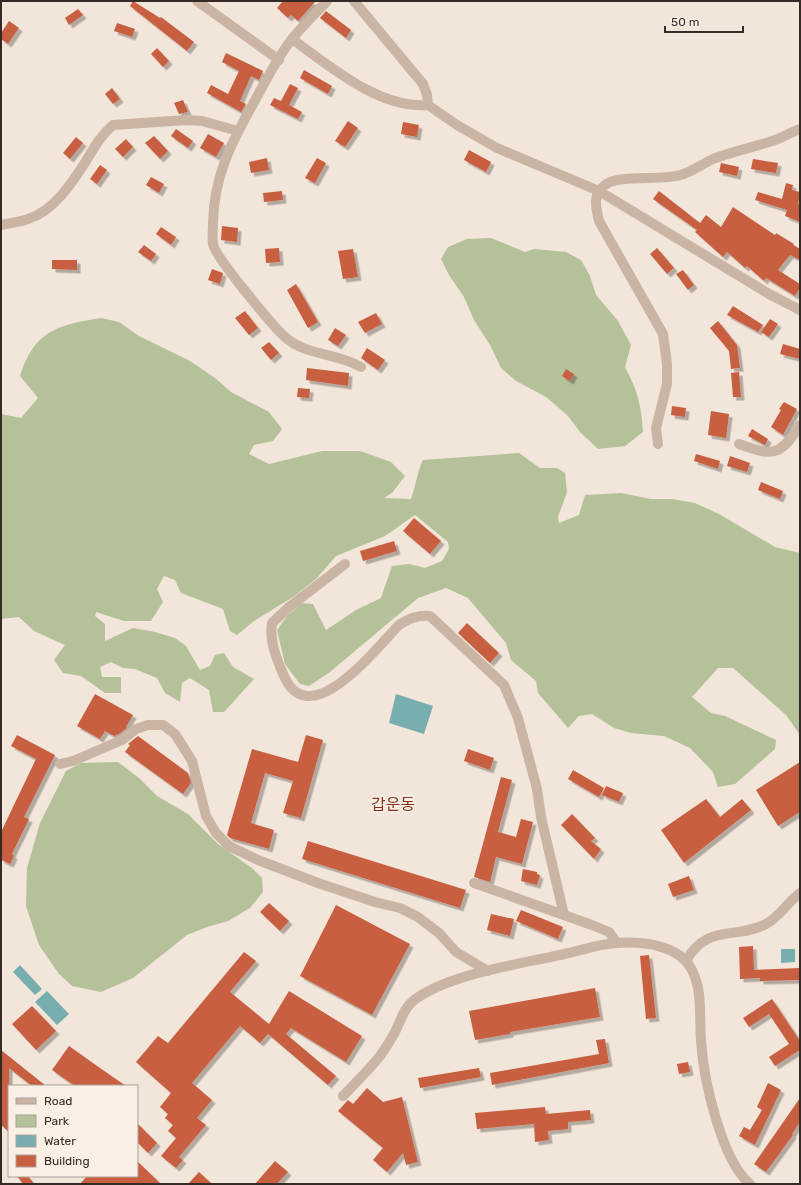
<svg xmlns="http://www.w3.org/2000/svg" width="801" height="1185" viewBox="0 0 801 1185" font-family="Rubik,'Noto Sans KR',sans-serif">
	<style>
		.green { fill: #b4c199 }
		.water { fill: #77aeaf }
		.building { fill: #c85f40; filter: url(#shadow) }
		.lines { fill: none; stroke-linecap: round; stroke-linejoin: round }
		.minor { stroke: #cab5a5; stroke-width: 10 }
		.labels { text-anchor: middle; stroke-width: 3; stroke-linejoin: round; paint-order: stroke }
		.quarter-label { font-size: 16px; fill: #85351e; stroke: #f9f0e5 }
	</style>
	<defs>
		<filter id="shadow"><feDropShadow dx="3.5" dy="3.5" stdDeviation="0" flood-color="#0004"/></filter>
	</defs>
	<rect width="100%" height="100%" fill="#f2e5d9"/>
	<g class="green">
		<path d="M491 238 525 252 534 249 566 252 581 260 590 276 596 295 618 321 631 345 625 367C638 392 641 404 643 432L625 446 598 449 581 433 567 415 546 397 516 381 501 368 490 345 474 320 464 297 449 275 441 259 448 247 467 239Z"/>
		<path d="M101 318 119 322 139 336 190 361 215 378 231 392 269 412 282 429 273 441 254 445 249 454 269 464 322 451H360L391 462 405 476 392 493 384 498 411 499C416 486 417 472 423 460L519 453 540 468H557L565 473 567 492 558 517 559 523 579 515 585 495 621 493 651 499H672L695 503 719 514 775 547 800 553V735L786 715 733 668H718L692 697 711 713 725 716 776 740 775 749 735 784 718 787 713 772 690 748 664 736 631 733 614 728 592 714 579 716 568 728 538 693 536 681 511 660 506 643 468 598 446 588 418 598 330 672 309 686 300 684 285 664 277 630 287 616 302 603 313 604 326 630 356 610 381 598 392 566 409 564 425 568 442 561 449 549 448 542 415 515 385 536 336 556 317 578 293 597 254 621 237 635 230 631 223 609 181 593 175 580 164 576 157 589 163 602 151 621H124L96 612 95 616 105 624V641L133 628 155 632 175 638 186 646 200 670 210 666 215 655 224 653 233 667 254 679 224 712H213L209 690 190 678 182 683 180 702 165 693 157 678 135 669 123 668 111 662 100 667 102 677H121V693H105L81 676 63 673 54 660 65 645 34 631 19 617 1 619V414L21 418 38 398 20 376C34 331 57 325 101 318Z"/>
		<path d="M118 762 139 778 157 796 188 814 218 844 252 868 262 878 263 892 250 908 228 921 207 927 187 935 133 978 101 992 72 986 59 974 39 945 26 906 27 868 40 823 66 771 81 763Z"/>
	</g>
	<g class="water">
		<path d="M396 694 433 706 424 734 389 723Z"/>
		<path d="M781 949H795V962L781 963Z"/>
		<path d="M20 965 42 989 35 995 13 972Z"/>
		<path d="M47 991 69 1014 57 1025 35 1002Z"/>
	</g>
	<g class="building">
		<path d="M133 1 160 18 161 17 194 42 187 51 130 6Z"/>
		<path d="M283 1H316L298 21 291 15 288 18 277 8Z"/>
		<path d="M78 9 83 15 69 25 65 18Z"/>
		<path d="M326 11 351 30 346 38 320 18Z"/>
		<path d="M9 21 19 28 8 44 1 39V33Z"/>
		<path d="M117 23 135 29 132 37 114 31Z"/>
		<path d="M157 48 169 61 163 67 151 54Z"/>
		<path d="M226 53 263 71 259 80 251 76 240 101 246 104 241 112 207 93 211 85 228 94 239 71 222 62Z"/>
		<path d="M304 70 332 86 328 94 300 78Z"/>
		<path d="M290 84 298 88 289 105 302 112 298 119 270 105 274 98 281 101Z"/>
		<path d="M112 88 120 99 113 104 105 94Z"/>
		<path d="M183 100 188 112 179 114 174 103Z"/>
		<path d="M348 121 358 128 345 147 335 141Z"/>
		<path d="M403 122 419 125 417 137 401 134Z"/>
		<path d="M176 129 193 141 188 148 171 136Z"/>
		<path d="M208 134 224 143 216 157 200 148Z"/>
		<path d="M154 136 168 151 160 159 145 143Z"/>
		<path d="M76 137 83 143 70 159 63 153Z"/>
		<path d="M126 139 133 147 123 157 115 149Z"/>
		<path d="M469 150 491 162 486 172 464 160Z"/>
		<path d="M267 158 269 170 251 173 249 162Z"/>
		<path d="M317 158 326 163 315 183 305 178Z"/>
		<path d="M753 159 778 163 776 173 751 169Z"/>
		<path d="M721 163 739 167 737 176 719 172Z"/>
		<path d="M100 165 107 170 97 184 90 179Z"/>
		<path d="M151 177 164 184 159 193 146 185Z"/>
		<path d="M786 183 793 185 792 190 800 192 798 204H800V222L785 216 787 210 755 200 758 192 782 199Z"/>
		<path d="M282 191 283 200 264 202 263 193Z"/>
		<path d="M659 191 700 223 706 215 721 227 733 207 775 235 776 233 794 244 793 245 800 249V260L790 255 778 270 800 284V288L795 296 766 278 764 281 747 266 745 268 727 252 723 257 695 232 697 230 653 199Z"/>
		<path d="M222 226 238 228 237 242 221 240Z"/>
		<path d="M161 227 176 237 171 245 156 234Z"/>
		<path d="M144 245 156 254 151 261 138 252Z"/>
		<path d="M279 248 280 262 266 263 265 249Z"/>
		<path d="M657 248 674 268 667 274 650 254Z"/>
		<path d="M353 249 358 277 343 279 338 251Z"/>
		<path d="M52 260H77V270L52 269Z"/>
		<path d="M212 269 223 273 220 284 208 280Z"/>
		<path d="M683 270 694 285 688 290 676 274Z"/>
		<path d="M296 284 318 322 308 328 287 290Z"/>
		<path d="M733 306 763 325 758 332 727 315Z"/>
		<path d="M245 311 258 328 249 335 235 318Z"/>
		<path d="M376 313 382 324 365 333 358 322Z"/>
		<path d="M770 319 778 324 769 337 761 332Z"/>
		<path d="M718 321 737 345 740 368 731 369 729 351 710 328Z"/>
		<path d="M335 328 346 335 338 346 328 340Z"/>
		<path d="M269 342 279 353 271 360 261 348Z"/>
		<path d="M783 344 800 349V359L780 354Z"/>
		<path d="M367 348 385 360 378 370 361 358Z"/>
		<path d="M307 368 349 373 348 386 306 380Z"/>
		<path d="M566 369 574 374 570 381 562 376Z"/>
		<path d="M739 372 741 397H733L731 373Z"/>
		<path d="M298 388 310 389 309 398 297 397Z"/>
		<path d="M784 402 797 409 783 435 771 427 781 410 779 409Z"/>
		<path d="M672 406 686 408 685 417 671 415Z"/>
		<path d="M711 411 729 414 726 438 708 435Z"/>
		<path d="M752 429 768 439 765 445 748 436Z"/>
		<path d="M696 454 720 461 718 469 694 461Z"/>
		<path d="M730 456 750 463 747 472 727 466Z"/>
		<path d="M761 482 783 491 780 499 758 490Z"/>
		<path d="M414 518 441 541 430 554 403 531Z"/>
		<path d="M394 541 397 551 363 561 360 551Z"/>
		<path d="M467 623 499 653 490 663 458 633Z"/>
		<path d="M95 694 133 715 126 727 127 728 119 734 114 736 105 731 100 739 77 726Z"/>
		<path d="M17 735 55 755 24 817 29 819 12 854 14 856 10 864 1 860V832L36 759 11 746Z"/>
		<path d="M306 735 323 740 301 818 283 813 293 781 265 773 251 823 274 830 269 849 230 838 227 835 252 749 298 762Z"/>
		<path d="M138 736 188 773 191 783 183 794 125 752 130 745 128 744Z"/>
		<path d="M468 749 494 758 490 770 464 761Z"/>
		<path d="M800 762V812L778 826 756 790Z"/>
		<path d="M573 770 604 788 599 797 568 779Z"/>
		<path d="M501 777 512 780 498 832 516 837 521 819 533 822 522 864 496 857 490 882 474 877Z"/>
		<path d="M606 786 623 793 619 802 602 795Z"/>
		<path d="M706 799 720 817 742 799 751 810 684 863 661 830Z"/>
		<path d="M572 814 595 838 591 841 601 849 594 859 561 825Z"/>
		<path d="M308 841 466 890 460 908 302 859Z"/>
		<path d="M523 869 537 872V874L540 875 537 885 521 881Z"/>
		<path d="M689 876 694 890 673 897 668 884Z"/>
		<path d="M269 903 289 921 280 931 260 912Z"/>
		<path d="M336 905 410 944 372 1015 300 976Z"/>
		<path d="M521 910 563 927 558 939 516 921Z"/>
		<path d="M491 914 514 919 510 936 487 930Z"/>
		<path d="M753 946 754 970 800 968V980L760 981V978L740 979 739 947Z"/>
		<path d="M244 952 256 961 230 992 269 1024 289 991 362 1036 346 1062 291 1028 286 1034 336 1076 328 1085 268 1034 260 1043 240 1026 192 1083 212 1100 197 1118 206 1125 179 1157 183 1160 176 1168 161 1156 176 1138 168 1131 173 1125 165 1118 168 1114 160 1107 171 1093 136 1062 158 1036 168 1043Z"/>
		<path d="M649 955 656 1018 646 1019 640 956Z"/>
		<path d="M595 988 600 1017 510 1032V1034L475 1040 469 1011Z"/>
		<path d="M772 999 800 1041V1050L775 1066 769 1057 789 1044 769 1014 749 1027 743 1018Z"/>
		<path d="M32 1006 56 1031 36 1050 12 1024Z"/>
		<path d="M605 1039 609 1063 492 1085 490 1073 599 1054 596 1040Z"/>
		<path d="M69 1046 100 1068 126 1086H75L52 1070Z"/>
		<path d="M1 1050 46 1086H32L9 1068V1132L1 1125Z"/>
		<path d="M688 1062 690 1072 679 1074 677 1064Z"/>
		<path d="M479 1068 481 1077 420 1088 418 1078Z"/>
		<path d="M768 1083 781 1090 755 1145 739 1136 744 1127 750 1130 762 1110 757 1107Z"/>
		<path d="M367 1088 383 1102 402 1097 418 1162 406 1165 403 1153 387 1172 373 1160 383 1148 338 1111 348 1100 353 1104Z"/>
		<path d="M800 1098V1122L792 1134 793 1135 766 1172 754 1164Z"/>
		<path d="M545 1107 546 1114 590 1110 591 1120 568 1122V1129L548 1131 549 1140 535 1142 534 1124 477 1129 475 1113Z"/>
		<path d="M137 1123 157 1143 148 1153 137 1142Z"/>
		<path d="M137 1161 161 1184H80L87 1176H137Z"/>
		<path d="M275 1161 288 1172 277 1184H255Z"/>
		<path d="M199 1172 212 1184H188Z"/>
		<path d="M17 1176H28L34 1184H23Z"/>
	</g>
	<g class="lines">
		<g class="minor">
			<path d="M197 1 279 60"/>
			<path d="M327 1C316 13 303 25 292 39 279 55 269 75 259 93 235 137 214 171 213 223 213 230 212 238 213 244 215 257 273 326 285 337 306 356 338 353 361 367"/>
			<path d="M292 39C330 66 379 109 428 105L427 95 423 84 354 1"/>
			<path d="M428 105 457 125 497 148 599 191 769 294 800 310"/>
			<path d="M1 225C10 223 20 222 28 219 54 211 72 183 86 161 94 148 101 135 113 125L186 120 202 121 238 131"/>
			<path d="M658 444 656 428 667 384V364L663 334 599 221C596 208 592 194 605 185 618 174 661 181 680 175 692 172 702 164 713 159 733 151 755 147 775 140 784 137 791 132 800 129"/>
			<path d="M739 444C772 456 780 457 800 425"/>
			<path d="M345 564 289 607 272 623C269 641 277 660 284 676 310 735 377 647 399 625 410 618 418 615 430 616L504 685 518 718 537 789 541 817 564 915"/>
			<path d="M60 764 73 761 122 740 136 729 148 725H163L175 734 192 761 206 816 216 833 229 846 258 860 318 883 375 902 400 908 418 917 439 933 456 952 488 971"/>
			<path d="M474 883 592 925 609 932 617 943"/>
			<path d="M686 961C707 923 735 940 766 924 779 917 788 902 800 893"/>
			<path d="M343 1096C355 1083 369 1070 380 1056 385 1049 390 1041 394 1034 400 1023 403 1009 413 1001 445 975 519 964 560 955 579 951 598 944 617 943 643 941 679 945 692 970 703 992 699 1017 701 1040 703 1077 721 1160 750 1184"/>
		</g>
	</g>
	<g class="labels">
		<g class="quarter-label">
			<text x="393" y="810">갑운동</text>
		</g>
	</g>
	<rect width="801" height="1185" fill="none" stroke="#352b26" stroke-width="4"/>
	<rect x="8" y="1085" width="130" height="92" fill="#f9f0e5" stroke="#aba199"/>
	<rect x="16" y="1098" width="20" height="6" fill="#cab5a5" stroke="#aba199"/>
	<text x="44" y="1105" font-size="12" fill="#352b26">Road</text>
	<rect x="16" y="1115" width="20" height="12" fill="#b4c199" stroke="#aba199"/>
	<text x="44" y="1125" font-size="12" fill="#352b26">Park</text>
	<rect x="16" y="1135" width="20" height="12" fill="#77aeaf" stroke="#aba199"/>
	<text x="44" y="1145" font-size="12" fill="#352b26">Water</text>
	<rect x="16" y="1155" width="20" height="12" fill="#c85f40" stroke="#aba199"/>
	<text x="44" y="1165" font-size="12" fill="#352b26">Building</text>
	<path d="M665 26v6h78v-6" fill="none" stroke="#352b26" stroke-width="2"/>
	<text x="671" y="26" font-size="12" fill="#352b26" stroke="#f9f0e5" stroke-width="3" paint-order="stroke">50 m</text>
</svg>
